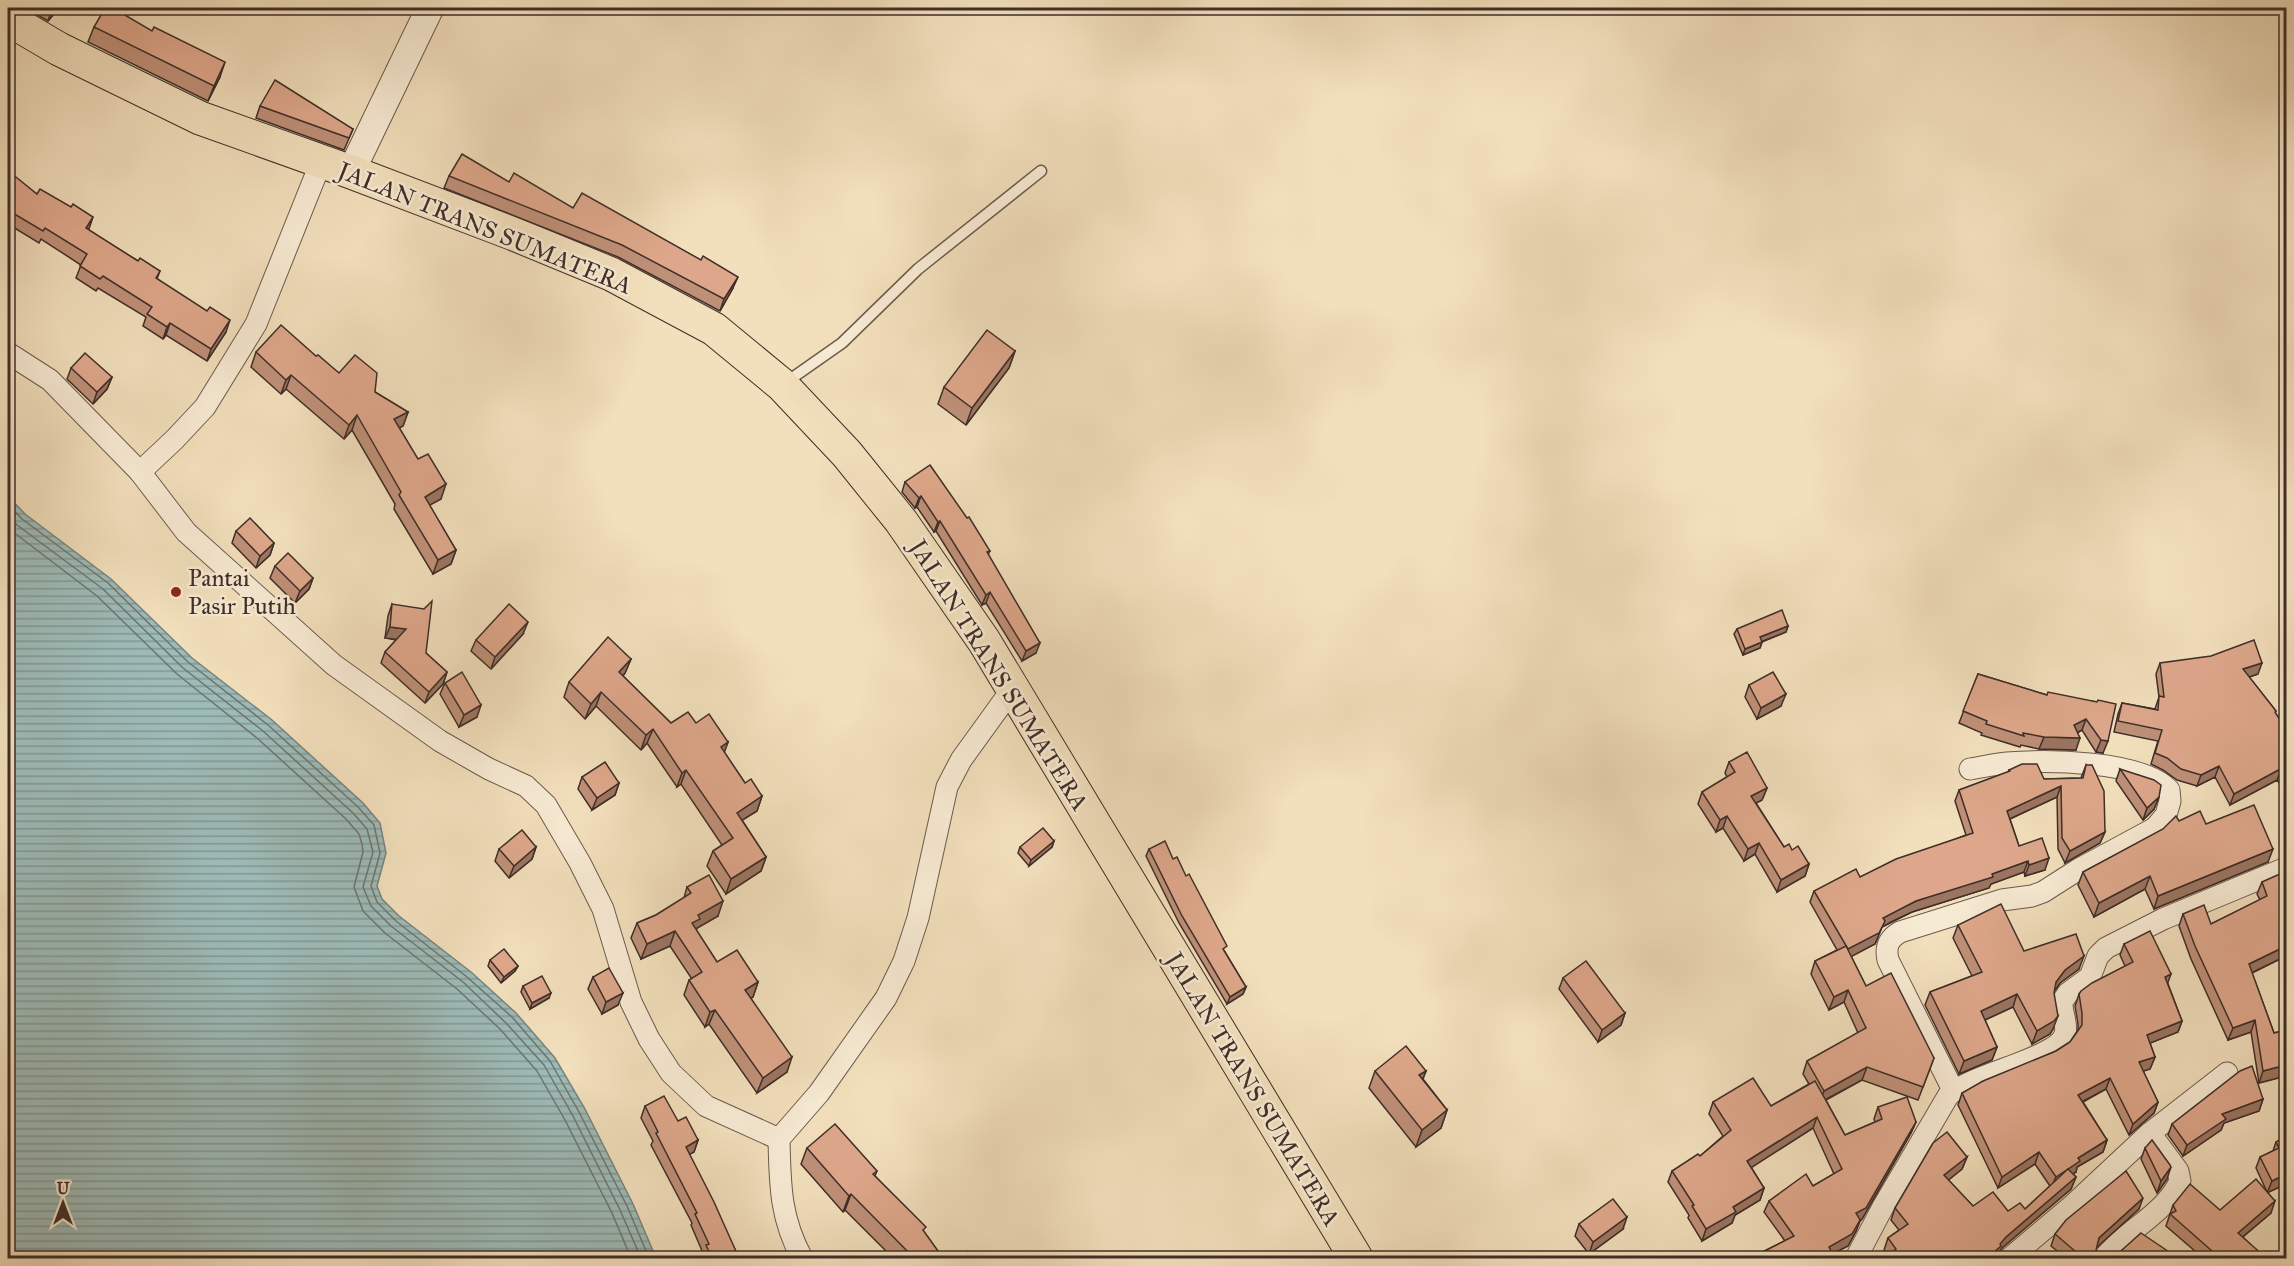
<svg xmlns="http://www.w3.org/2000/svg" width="2294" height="1266" viewBox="0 0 2294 1266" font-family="'IM FELL Great Primer',serif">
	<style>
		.water { fill: url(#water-rules); stroke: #77837e; stroke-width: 1.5 }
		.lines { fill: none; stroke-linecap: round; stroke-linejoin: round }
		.shore { stroke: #6e7470; stroke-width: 1.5 }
		.service-casing { stroke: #6c5a4d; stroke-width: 13 }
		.minor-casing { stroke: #6c5a4d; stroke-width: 23 }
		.tertiary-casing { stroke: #6c5a4d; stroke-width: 29 }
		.trunk-casing { stroke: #3f2e28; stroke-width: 35 }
		.service { stroke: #f7ead3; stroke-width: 10 }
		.minor { stroke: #f7ead3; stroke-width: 21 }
		.tertiary { stroke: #f7ead3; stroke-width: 27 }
		.trunk { stroke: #f2dfbc; stroke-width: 33 }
		.wall { fill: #bf9078; stroke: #3f2e28; stroke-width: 1.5 }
		.shaded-wall { fill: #9b7561; stroke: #3f2e28; stroke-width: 1.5 }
		.building { fill: #dea78b; stroke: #3f2e28; stroke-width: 1.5 }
		.poi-dot { fill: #8f2418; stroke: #f7ead3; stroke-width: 2 }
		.labels { text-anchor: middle; stroke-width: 5; stroke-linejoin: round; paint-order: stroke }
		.street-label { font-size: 24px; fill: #3f2e28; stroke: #f7ead3 }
		.poi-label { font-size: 24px; fill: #3f2e28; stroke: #f7ead3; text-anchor: start }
	</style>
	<defs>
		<pattern id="water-rules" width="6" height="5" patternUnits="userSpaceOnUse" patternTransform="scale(1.5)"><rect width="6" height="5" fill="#9dbbb7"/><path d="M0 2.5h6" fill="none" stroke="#819895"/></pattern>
	</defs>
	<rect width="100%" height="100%" fill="#f2dfbc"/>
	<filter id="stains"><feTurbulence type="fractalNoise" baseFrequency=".00333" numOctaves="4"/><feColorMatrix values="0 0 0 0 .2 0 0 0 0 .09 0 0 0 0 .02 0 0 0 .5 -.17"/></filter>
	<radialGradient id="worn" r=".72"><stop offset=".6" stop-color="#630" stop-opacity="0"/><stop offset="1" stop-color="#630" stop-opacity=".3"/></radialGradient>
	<path class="water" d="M8 496 25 514 111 579 192 658 272 720 363 803 380 823 386 853 377 886 382 899 399 916 471 972 516 1013 555 1058 585 1109 633 1204 656 1258H8Z"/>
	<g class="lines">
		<g class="shore">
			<path d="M8 504 22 519 108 583 188 662 268 725 358 807 374 825 380 853 371 886 377 902 396 921 467 977 512 1017 550 1061 579 1112 627 1206 649 1258"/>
			<path d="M8 515 17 525 103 589 183 668 263 731 353 813 367 829 373 852 363 887 371 906 391 926 463 982 506 1023 544 1065 573 1116 620 1210 641 1258"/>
			<path d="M8 528 97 596 177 674 257 738 346 819 359 834 362 844 363 852 354 887 363 911 385 933 457 989 500 1029 537 1071 565 1120 612 1213 631 1258"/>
		</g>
		<defs>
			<path id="service" d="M785 383 842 343 918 269 1041 171"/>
			<g id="minor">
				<path d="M8 353 50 380 140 472 186 532 334 665 440 741 489 769 526 786 546 805 580 863 603 909 631 1002 649 1039 671 1073 706 1106 779 1139"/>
				<path d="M140 472 175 439 205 407 256 324 321 162"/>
				<path d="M1953 1090 1888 960C1885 947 1888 939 1900 932L2002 900 2032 896 2043 892 2079 869 2155 828 2166 815 2170 801 2169 790C2141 760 2046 760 2007 763 1995 764 1983 767 1970 769"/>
				<path d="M802 1258C780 1218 780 1184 779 1139L819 1093 886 998 904 961 918 918 947 787 961 760 1013 688"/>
				<path d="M1856 1258 1884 1205 1948 1096C1969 1074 2058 1059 2065 1034 2068 1023 2061 1012 2062 1002L2068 993 2090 977 2098 956 2106 948 2163 919 2286 868"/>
				<path d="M2010 1258 2074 1204 2150 1133 2227 1073"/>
				<path d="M2104 1258C2126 1230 2165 1214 2180 1181L2178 1171 2150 1133"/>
			</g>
			<path id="tertiary" d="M351 172 430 8"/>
			<path id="trunk" d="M8 19 59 49 200 118 351 172 514 234 611 274 714 329 782 385 847 454 901 521 984 641 1356 1258"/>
		</defs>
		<use href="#service" class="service-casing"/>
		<use href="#minor" class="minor-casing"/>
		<use href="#tertiary" class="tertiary-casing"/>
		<use href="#trunk" class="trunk-casing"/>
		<use href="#service" class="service"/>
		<use href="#minor" class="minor"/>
		<use href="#tertiary" class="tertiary"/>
		<use href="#trunk" class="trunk"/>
	</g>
	<g class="wall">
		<path d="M25 8H59L48 21Z"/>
		<path d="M94 27 220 77 208 101 88 42Z"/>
		<path d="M260 106 353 129 344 150 256 118Z"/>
		<path d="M449 176 509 182 573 208 733 288 720 311 618 257 444 188Z"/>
		<path d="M8 177 37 194 88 230 138 261 160 271 157 279 226 332 207 361 166 335 163 339 143 326 146 317 98 288 96 291 76 278 81 265 41 239 39 243 8 224Z"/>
		<path d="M1015 351 1009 368 966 425 938 404 944 387Z"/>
		<path d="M256 352 316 356 339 373 375 392 408 412 403 426 399 428 441 499 429 505 456 550 451 564 433 574 394 509 395 504 352 430 344 439 286 389 281 394 251 367Z"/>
		<path d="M71 368 112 377 107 389 93 404 67 379Z"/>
		<path d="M905 482 990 551 988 555 1036 653 1022 661 986 603 982 605 936 531 934 532 917 507 915 508 902 492Z"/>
		<path d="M236 531 274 543 270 555 256 568 232 543Z"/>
		<path d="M275 566 313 578 309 589 295 603 270 578Z"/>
		<path d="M392 604 426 653 447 672 443 684 425 703 381 663 385 652 396 640 385 638 388 616Z"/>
		<path d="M1788 626 1786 632 1762 642 1760 648 1743 655 1734 634 1737 629Z"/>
		<path d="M523 634 491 669 471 651 476 640Z"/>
		<path d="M631 659 625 673 623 676 671 723H696L728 742 724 752 745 783 762 796 757 811 742 820 766 857 761 871 726 894 707 866 713 851 722 845 681 784 677 787 647 743 641 750 596 706 585 719 564 697 569 682Z"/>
		<path d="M2160 663 2258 674 2249 677 2276 711 2275 713 2286 729V784L2282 787 2277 780 2230 805 2215 777 2197 786 2177 780 2163 770 2151 764 2158 741 2114 732 2118 714 2122 703 2155 709 2159 697 2156 674Z"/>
		<path d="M1978 674 2047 695 2097 702 2103 753 2096 752 2082 730 2077 733 2076 750 2039 749 2021 745 2020 747 1981 735 1982 733 1959 723Z"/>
		<path d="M445 683 477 717 459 727 440 694Z"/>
		<path d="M1749 685 1781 706 1757 719 1745 697Z"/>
		<path d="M1729 762 1767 788 1762 800 1756 803 1784 847 1792 850 1809 864 1805 876 1777 892 1755 854 1744 861 1723 828 1716 832 1698 804 1702 792 1727 777 1725 773Z"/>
		<path d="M2086 765 2105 832 2100 843 2065 863 2058 849 2057 797 2010 819 2019 846 2045 870 2025 876 2024 872 1991 884 1989 888 1912 912 1882 927 1875 944 1851 956 1866 986 1934 1058 1918 1100 1862 1080 1826 1100 1845 1135 1875 1122 1874 1119 1878 1107 1916 1122 1911 1133 1862 1219 1860 1221 1856 1231 1848 1246 1832 1254 1835 1258H1750L1785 1241 1764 1212 1769 1201 1813 1186 1834 1174 1813 1128 1751 1167 1764 1188 1760 1200 1735 1215 1732 1223 1702 1241 1688 1218 1689 1215 1668 1182 1672 1171 1700 1156 1723 1136 1709 1114 1713 1102 1771 1106 1809 1084 1803 1074 1807 1061 1858 1033 1844 1002 1829 1010 1811 974 1815 961 1837 950 1810 902 1814 891 1860 877 1966 835 1955 801 1959 790 2008 772 2009 770 2044 779 2081 778Z"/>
		<path d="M2120 769 2159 797 2154 809 2143 820 2116 781Z"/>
		<path d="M582 777 619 783 615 795 592 810 578 789Z"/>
		<path d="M2179 821 2268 862 2154 909 2145 889 2094 917 2078 885 2083 872Z"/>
		<path d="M1054 841 1052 847 1029 866 1018 853 1020 847Z"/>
		<path d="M536 847 532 859 509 878 495 861 499 849Z"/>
		<path d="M1149 849 1225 952 1246 987 1243 994 1227 1004 1179 923 1146 856Z"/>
		<path d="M2262 882H2286V965L2284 957 2252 973 2274 1033 2286 1030V1076L2259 1083 2251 1032 2228 1040 2191 959 2179 926 2183 914 2211 924 2260 900 2257 894Z"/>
		<path d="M687 887 718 916 697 928 696 930 717 962 758 982 753 997 751 998 787 1072 757 1093 709 1024 705 1027 684 995 689 980 692 979 670 946 641 959 631 938 637 923 656 915 684 898Z"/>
		<path d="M1958 925 2024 951 2079 969 2060 983 2054 991 2053 1029 2050 1034 2032 1044 2013 1007 1985 1020 1997 1047 1992 1060 1959 1074 1925 1005 1930 992 1972 976 1953 938Z"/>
		<path d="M2124 944 2168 984 2182 1021 2178 1032 2150 1043 2155 1057 2150 1069 2143 1071 2158 1102 2154 1113 2129 1135 2106 1089 2083 1102 2107 1140 2103 1152 2077 1167 2076 1172 2073 1174 2076 1177 2071 1189 2002 1248 2000 1251 1997 1257 1888 1255 1884 1250 1888 1238 1899 1230 1891 1220 1895 1208 1967 1157 1962 1169 1948 1180 1973 1206 2008 1211 2025 1209 2050 1186 2035 1164 1998 1188 1958 1105 1962 1093 2056 1051 2070 1042 2078 1030V1024L2075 1006 2079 994 2125 966 2120 955Z"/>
		<path d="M490 960 518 966 515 971 501 983 488 966Z"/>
		<path d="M593 977 618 1005 602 1014 588 989Z"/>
		<path d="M1563 978 1625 1013 1621 1025 1598 1042 1559 989Z"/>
		<path d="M523 986 549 998 530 1009 521 992Z"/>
		<path d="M1375 1071H1426L1423 1079 1447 1110 1441 1128 1416 1147 1369 1088Z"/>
		<path d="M2263 1099 2259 1111 2224 1123 2221 1130 2183 1156 2168 1135 2172 1124Z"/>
		<path d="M645 1106 678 1121 698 1140 694 1152 689 1154 739 1258H702V1257L703 1253 691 1225 692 1223 651 1145 653 1141 641 1118Z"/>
		<path d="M2286 1137V1184L2268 1192 2271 1213 2243 1237 2263 1258H2203L2166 1226 2173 1205 2220 1210 2267 1192 2256 1168 2260 1157 2273 1151 2276 1142Z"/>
		<path d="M807 1148 877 1171 875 1176 924 1232 943 1258H893L845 1210 843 1212 801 1164Z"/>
		<path d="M2145 1148 2167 1179 2157 1193 2141 1159Z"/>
		<path d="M2139 1209 2096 1248V1250L2100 1256 2105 1258H2066L2051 1246 2055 1234Z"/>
		<path d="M1579 1224 1623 1229 1589 1254 1575 1236Z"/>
	</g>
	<g class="shaded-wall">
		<path d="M54 8H59L48 21 52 9Z"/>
		<path d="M225 62 220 77 208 101 214 86Z"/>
		<path d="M93 217 89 229 82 240 86 228Z"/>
		<path d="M738 277 733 288 720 311 724 299Z"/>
		<path d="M230 320 226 332 207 361 211 349Z"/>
		<path d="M170 323 166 335 163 339 167 327Z"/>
		<path d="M1015 351 1009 368 966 425 972 408Z"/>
		<path d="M291 375 286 389 281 394 286 380Z"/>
		<path d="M112 377 107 389 93 404 97 392Z"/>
		<path d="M408 412 403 426 388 433 394 419Z"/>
		<path d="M357 415 352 430 344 439 349 425Z"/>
		<path d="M446 484 441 499 419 511 425 497Z"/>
		<path d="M921 496 917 507 915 508 919 498Z"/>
		<path d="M940 521 936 531 934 532 938 522Z"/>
		<path d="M274 543 270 555 256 568 260 556Z"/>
		<path d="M456 550 451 564 433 574 438 560Z"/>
		<path d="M313 578 309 589 295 603 300 591Z"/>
		<path d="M990 592 986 603 982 605 986 595Z"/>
		<path d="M528 622 523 634 491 669 495 657Z"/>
		<path d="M1788 626 1786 632 1758 643 1760 637Z"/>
		<path d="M390 627 406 629 402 640 385 638Z"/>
		<path d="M1762 642 1760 648 1743 655 1745 649Z"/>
		<path d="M1040 643 1036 653 1022 661 1026 651Z"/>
		<path d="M631 659 625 673 613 687 619 672Z"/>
		<path d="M2262 663 2258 674 2239 681 2243 669Z"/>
		<path d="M447 672 443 684 425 703 429 692Z"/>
		<path d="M601 692 596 706 585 719 591 704Z"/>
		<path d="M1786 694 1781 706 1757 719 1761 708Z"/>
		<path d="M481 705 477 717 459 727 464 715Z"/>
		<path d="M2086 719 2082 730 2070 737 2074 725Z"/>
		<path d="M653 729 647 743 641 750 646 735Z"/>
		<path d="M2044 737 2080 738 2076 750 2039 749Z"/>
		<path d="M2101 740 2108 741 2103 753 2096 752Z"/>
		<path d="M728 742 723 756 721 747Z"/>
		<path d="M2219 766 2215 777 2197 786 2201 775Z"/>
		<path d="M2282 768 2277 780 2230 805 2234 794Z"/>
		<path d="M686 770 681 784 677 787 682 773Z"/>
		<path d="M2286 775V784L2282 787Z"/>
		<path d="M619 783 615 795 592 810 597 798Z"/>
		<path d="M2061 786 2057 797 2003 822 2007 811Z"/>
		<path d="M1767 788 1762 800 1747 808 1751 796Z"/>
		<path d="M762 796 757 811 731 827 737 813Z"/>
		<path d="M2159 797 2154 809 2143 820 2147 808Z"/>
		<path d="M1727 816 1723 828 1716 832 1720 820Z"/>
		<path d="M2105 832 2100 843 2065 863 2070 851Z"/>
		<path d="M1054 841 1052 847 1029 866 1031 860Z"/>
		<path d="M1759 843 1755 854 1744 861 1748 849Z"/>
		<path d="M536 847 532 859 509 878 514 866Z"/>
		<path d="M2273 849 2268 862 2154 909 2158 896Z"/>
		<path d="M766 857 761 871 726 894 731 879Z"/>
		<path d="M2049 858 2045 870 2025 876 2029 865Z"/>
		<path d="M2028 861 2024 872 1991 884 1989 888 1912 912 1893 921 1882 927 1875 944 1843 961 1847 949 1883 918 1897 910 1916 901Z"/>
		<path d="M1809 864 1805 876 1777 892 1781 880Z"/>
		<path d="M2150 876 2145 889 2094 917 2099 903Z"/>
		<path d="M723 901 718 916 697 928 695 934 692 923 698 915Z"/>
		<path d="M675 931 670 946 641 959 647 944Z"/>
		<path d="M2286 946V950L2284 957 2245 976 2249 964Z"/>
		<path d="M2084 956 2079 969 2060 983 2051 996 2056 982 2065 970Z"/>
		<path d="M518 966 515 971 501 983 504 977Z"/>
		<path d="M2171 974 2167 985 2165 977Z"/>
		<path d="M758 982 753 997 740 1005 745 990Z"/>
		<path d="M1246 987 1243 994 1227 1004 1230 997Z"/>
		<path d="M1848 990 1844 1002 1829 1010 1834 997Z"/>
		<path d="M551 993 549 998 530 1009 532 1003Z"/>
		<path d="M623 993 618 1005 602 1014 606 1002Z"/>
		<path d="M2017 994 2013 1007 1976 1024 1981 1011Z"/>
		<path d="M715 1010 709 1024 705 1027 710 1012Z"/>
		<path d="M1625 1013 1621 1025 1598 1042 1602 1030Z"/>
		<path d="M2058 1016 2053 1029 2050 1034 2032 1044 2037 1031Z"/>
		<path d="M2255 1020 2251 1032 2228 1040 2233 1028Z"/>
		<path d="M2182 1021 2178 1032 2143 1046 2147 1035Z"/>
		<path d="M1997 1047 1992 1060 1959 1074 1964 1061Z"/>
		<path d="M792 1057 787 1072 757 1093 763 1078Z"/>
		<path d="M2155 1057 2150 1069 2135 1074 2139 1062Z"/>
		<path d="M2286 1065V1076L2259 1083 2263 1071Z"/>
		<path d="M1867 1067 1862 1080 1819 1103 1824 1091Z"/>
		<path d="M1426 1071 1419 1088V1075Z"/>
		<path d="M2110 1078 2106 1089 2074 1106 2078 1095Z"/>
		<path d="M2263 1099 2259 1111 2224 1123 2221 1130 2183 1156 2187 1145 2222 1114Z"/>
		<path d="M2158 1102 2154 1113 2129 1135 2133 1124Z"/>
		<path d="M1447 1110 1441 1128 1416 1147 1422 1130Z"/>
		<path d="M1817 1117 1813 1128 1743 1173 1747 1161Z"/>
		<path d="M1916 1122 1911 1133 1862 1219 1860 1221 1856 1231 1848 1246 1824 1258 1829 1247 1856 1213Z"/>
		<path d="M698 1140 694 1152 681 1159 686 1147Z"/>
		<path d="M2107 1140 2103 1152 2077 1167 2076 1172 2051 1188 2056 1177 2078 1158Z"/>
		<path d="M2039 1152 2035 1164 1998 1188 2002 1177Z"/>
		<path d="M1967 1157 1962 1169 1940 1187 1944 1175Z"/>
		<path d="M2171 1167 2167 1179 2157 1193 2161 1181Z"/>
		<path d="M2286 1174V1184L2267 1193 2272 1181Z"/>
		<path d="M2076 1177 2071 1189 2002 1248 2000 1251 1997 1257 1996 1258H1987L2006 1237Z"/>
		<path d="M1764 1188 1760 1200 1735 1215 1732 1223 1702 1241 1706 1229 1733 1207Z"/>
		<path d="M851 1194 845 1210 843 1212 849 1196Z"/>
		<path d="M2143 1198 2139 1209 2095 1249 2099 1238Z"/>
		<path d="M2275 1201 2271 1213 2234 1244 2238 1233Z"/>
		<path d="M1627 1217 1623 1229 1589 1254 1593 1242Z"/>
	</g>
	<g class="building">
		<path d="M105 8H113L152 31 154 27 225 62 214 86 94 27Z"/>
		<path d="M275 80 353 129 349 138 260 106Z"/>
		<path d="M462 154 509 182 514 173 573 208 582 193 701 260 703 256 738 277 724 299 622 245 449 176Z"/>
		<path d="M11 173 37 194 40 189 71 207 73 204 93 217 86 228 138 261 140 258 160 271 156 278 207 311 210 307 230 320 211 349 170 323 167 327 147 314 152 307 103 276 100 279 80 266 87 254 45 228 43 231 11 212 8 215V177Z"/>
		<path d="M281 325 316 356 318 355 339 373 355 355 377 373 375 392 408 412 394 419 418 459 428 454 446 484 425 497 456 550 438 560 399 495 401 492 357 415 349 425 291 375 286 380 256 352Z"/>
		<path d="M987 330 1015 351 972 408 944 387Z"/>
		<path d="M85 353 112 377 97 392 71 368Z"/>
		<path d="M930 465 967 518 969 517 990 551 987 552 1040 643 1026 651 990 592 986 595 940 521 938 522 921 496 919 498 905 482Z"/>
		<path d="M250 518 274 543 260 556 236 531Z"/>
		<path d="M288 553 313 578 300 591 275 566Z"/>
		<path d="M432 601 426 653 447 672 429 692 385 652 406 629 390 627 392 604 424 609Z"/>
		<path d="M509 604 528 622 495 657 476 640Z"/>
		<path d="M1782 610 1788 626 1760 637 1762 642 1745 649 1737 629Z"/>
		<path d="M608 637 631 659 619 672 671 723 688 712 696 723 709 714 728 742 721 747 745 783 751 779 762 796 737 813 766 857 731 879 713 851 733 838 686 770 682 773 653 729 646 735 601 692 591 704 569 682Z"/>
		<path d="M2254 640 2262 663 2243 669 2276 711 2275 712 2286 729V775L2282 768 2234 794 2219 766 2201 775 2181 769 2167 758 2155 753 2162 730 2118 721 2122 703 2158 710 2159 696 2164 697 2160 663 2211 656Z"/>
		<path d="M462 672 481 705 464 715 445 683Z"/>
		<path d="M1773 672 1786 694 1761 708 1749 685Z"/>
		<path d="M1978 674 2047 695 2048 692 2097 702 2098 700 2116 704 2108 741 2101 740 2086 719 2074 725 2080 738 2044 737 2023 733 2024 736 1986 724 1987 721 1963 711Z"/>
		<path d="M1747 752 1767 788 1751 796 1784 847 1789 844 1792 850 1798 846 1809 864 1781 880 1759 843 1748 849 1727 816 1720 820 1702 792 1735 772 1729 762Z"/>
		<path d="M605 762 619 783 597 798 582 777Z"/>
		<path d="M2022 764H2037L2044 779 2083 778 2086 765H2092L2104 791 2105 832 2070 851 2062 838 2061 786 2007 811 2019 846 2042 838 2049 858 2029 865 2028 861 1992 874 1993 877 1916 901 1883 918 1885 921 1879 933 1848 949 1814 891 1856 869 1860 877 1896 859 1973 833 1959 790 2010 771 2009 770Z"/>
		<path d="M2120 769 2154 780 2161 785 2159 797 2147 808Z"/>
		<path d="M2254 805 2273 849 2158 896 2150 876 2099 903 2083 872 2163 829 2176 816 2179 821 2200 811 2206 824Z"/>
		<path d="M1043 828 1054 841 1031 860 1020 847Z"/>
		<path d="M522 830 536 847 514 866 499 849Z"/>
		<path d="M1165 841 1173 859 1177 857 1186 876 1189 874 1227 946 1223 949 1246 987 1230 997 1182 916 1149 849Z"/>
		<path d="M2282 873 2286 882V946L2249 964 2274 1033 2286 1030V1065L2263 1071 2255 1020 2233 1028 2195 946 2183 914 2204 905 2211 924 2267 896 2262 882Z"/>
		<path d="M709 875 723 901 698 915 700 919 692 923 717 962 737 950 758 982 745 990 792 1057 763 1078 715 1010 710 1012 689 980 702 972 675 931 647 944 637 923 656 915 691 893 687 887Z"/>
		<path d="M2001 904 2024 951 2076 934 2084 956 2065 970 2056 982 2054 993 2058 1016 2054 1021 2037 1031 2017 994 1981 1011 1997 1047 1964 1061 1930 992 1982 972 1958 925Z"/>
		<path d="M2150 931 2171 974 2165 977 2182 1021 2147 1035 2155 1057 2139 1062 2158 1102 2133 1124 2110 1078 2078 1095 2107 1140 2078 1158 2080 1161 2056 1177 2039 1152 2002 1177 1962 1093 1983 1081 2056 1051 2070 1042 2082 1025V1013L2079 994 2081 991 2092 983 2133 962 2124 944Z"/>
		<path d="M1846 946 1866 986 1891 973 1934 1058 1923 1087 1867 1067 1824 1091 1807 1061 1866 1028 1848 990 1834 997 1815 961Z"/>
		<path d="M504 949 518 966 504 977 490 960Z"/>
		<path d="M1586 961 1625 1013 1602 1030 1563 978Z"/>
		<path d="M609 968 623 993 606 1002 593 977Z"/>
		<path d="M542 976 551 993 532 1003 523 986Z"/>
		<path d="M1406 1046 1426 1071 1419 1075 1447 1110 1422 1130 1375 1071Z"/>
		<path d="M2252 1066 2263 1099 2222 1114 2226 1119 2187 1145 2172 1124 2240 1071Z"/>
		<path d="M1753 1078 1771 1106 1815 1081 1845 1135 1882 1119 1878 1107 1907 1097 1916 1122 1866 1208 1856 1213 1860 1220 1852 1234 1829 1247 1835 1258H1751L1794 1236 1769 1201 1806 1174 1813 1186 1842 1169 1817 1117 1747 1161 1764 1188 1733 1207 1736 1212 1706 1229 1692 1206 1694 1205 1672 1171 1698 1154 1700 1156 1731 1130 1713 1102Z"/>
		<path d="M664 1096 678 1121 686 1117 698 1140 686 1147 714 1202 739 1258H712L706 1245 709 1244 695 1214 697 1213 656 1133 658 1132 645 1106Z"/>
		<path d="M835 1124 877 1171 873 1174 926 1227 923 1230 943 1258H910L913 1257 851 1194 849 1196 807 1148Z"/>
		<path d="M1947 1132 1967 1157 1944 1175 1973 1206 1993 1192 2008 1211 2020 1203 2025 1209 2068 1169 2076 1177 2006 1237 2000 1244 2001 1246 1987 1258H1884L1896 1249 1888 1238 1908 1224 1895 1208 1933 1143Z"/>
		<path d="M2286 1137V1174L2272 1181 2260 1157 2279 1148 2276 1142Z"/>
		<path d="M2152 1140 2170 1165 2171 1167 2161 1181 2145 1148Z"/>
		<path d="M2126 1171 2143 1198 2099 1238 2096 1250 2100 1256 2105 1258H2083L2055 1234 2066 1220Z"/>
		<path d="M2256 1179 2275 1201 2238 1233 2264 1256 2262 1258H2220L2170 1214 2176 1211 2173 1205 2190 1184 2220 1210Z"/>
		<path d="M1613 1199 1627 1217 1593 1242 1579 1224Z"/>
		<path d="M2141 1233 2178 1258H2110H2113Z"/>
		<path d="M968 1251 973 1258H955Z"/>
	</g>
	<circle class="poi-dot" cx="176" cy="592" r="6"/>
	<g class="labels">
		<g class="street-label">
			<text transform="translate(485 228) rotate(22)" y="8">JALAN TRANS SUMATERA</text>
			<text transform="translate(999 675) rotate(58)" y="8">JALAN TRANS SUMATERA</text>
			<text transform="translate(1253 1089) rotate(59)" y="8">JALAN TRANS SUMATERA</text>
		</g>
		<g class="poi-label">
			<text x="188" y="586">Pantai<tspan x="188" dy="28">Pasir Putih</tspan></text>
		</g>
	</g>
	<rect width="2294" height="1266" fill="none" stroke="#f2dfbc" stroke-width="30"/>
	<rect x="9" y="9" width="2276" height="1248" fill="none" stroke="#3f2e28" stroke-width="3"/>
	<rect x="15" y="15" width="2264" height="1236" fill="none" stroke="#3f2e28" stroke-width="1.5"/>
	<g transform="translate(63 1203)" stroke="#f7ead3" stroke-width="4.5" paint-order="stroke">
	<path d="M0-4.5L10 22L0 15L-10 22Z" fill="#3f2e28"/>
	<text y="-9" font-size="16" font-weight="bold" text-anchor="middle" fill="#3f2e28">U</text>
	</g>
	<rect width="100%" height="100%" filter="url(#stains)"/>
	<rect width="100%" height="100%" fill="url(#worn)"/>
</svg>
